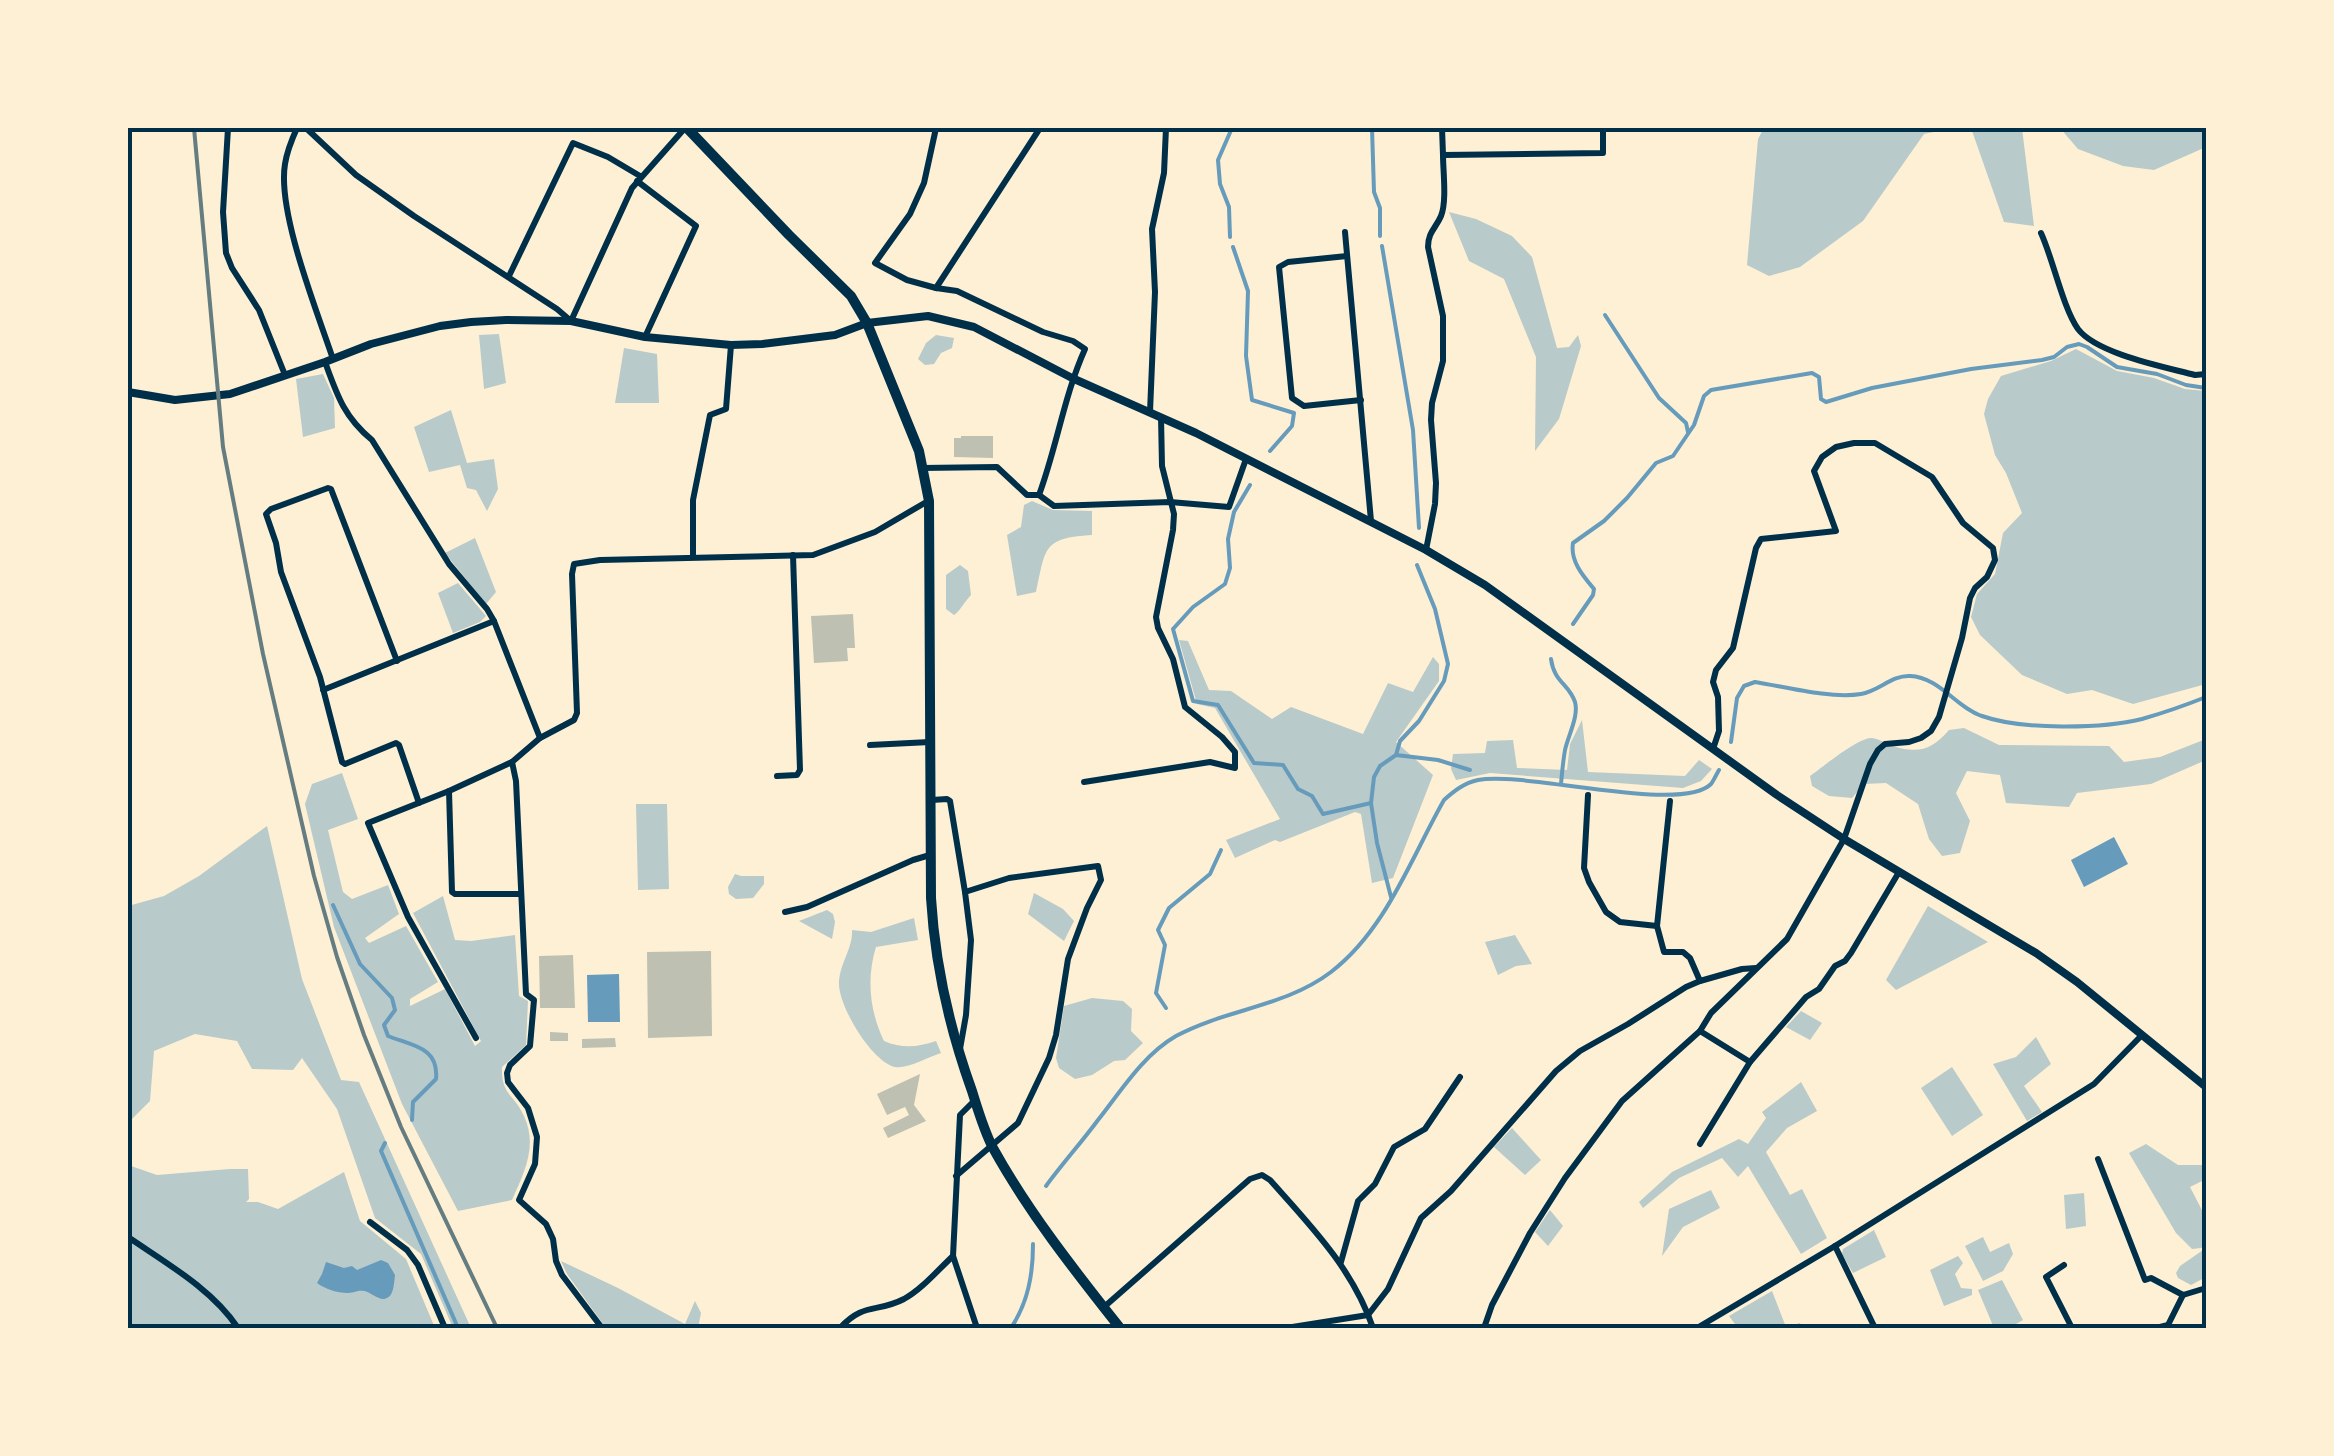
<svg xmlns="http://www.w3.org/2000/svg" width="2334" height="1456" viewBox="0 0 2334 1456" font-family="Signika,sans-serif">
	<style>
		.green { fill: #b9caca }
		.water { fill: #669bbc }
		.lines { fill: none; stroke-linecap: round; stroke-linejoin: round }
		.stream { stroke: #669bbc; stroke-width: 4 }
		.building { fill: #bec0b2 }
		.minor { stroke: #003049; stroke-width: 6 }
		.tertiary { stroke: #003049; stroke-width: 8 }
		.primary { stroke: #003049; stroke-width: 10 }
		.rail { stroke: #657d81; stroke-width: 4 }
		.neatline { fill: none; stroke: #003049; stroke-width: 4 }
	</style>
	<rect width="100%" height="100%" fill="#fdf0d5"/>
	<g class="green">
		<path d="M1764 128H1953L1924 134 1863 221 1800 267 1769 276 1747 265 1758 139Z"/>
		<path d="M1971 128H2022L2034 226 2004 222Z"/>
		<path d="M2060 128H2206V147L2154 170 2123 166 2078 149Z"/>
		<path d="M1449 212 1476 219 1512 236 1532 257 1557 348 1569 347 1578 335 1581 346 1559 419 1535 451 1536 357 1504 279 1469 261Z"/>
		<path d="M499 334 506 383 484 389 479 335Z"/>
		<path d="M936 335 954 338 952 348 941 353 934 364 925 365 918 359 926 343Z"/>
		<path d="M624 348 657 354 659 403H615Z"/>
		<path d="M2076 349 2117 371 2154 378 2185 389 2206 391V684L2133 704 2092 690 2067 694 2022 675 1980 635 1971 617 1977 594 1995 574 2003 533 2022 513 2006 473 1995 455 1984 414 1988 399 2001 376 2051 361Z"/>
		<path d="M323 374 334 398 335 428 303 437 296 379Z"/>
		<path d="M451 410 467 463 494 459 498 489 487 511 476 490 467 488 460 465 429 472 414 427Z"/>
		<path d="M1032 501 1053 510 1092 511V535C1042 538 1046 548 1036 592L1017 596 1007 535 1021 527 1024 505Z"/>
		<path d="M475 538 496 592 486 604 445 553Z"/>
		<path d="M960 565 968 571 971 595C964 602 961 610 954 615L946 609V575Z"/>
		<path d="M458 583 486 616 480 622 453 633 438 593Z"/>
		<path d="M1179 640 1188 641 1209 690 1231 691 1272 719 1291 707 1363 734 1388 683 1413 692 1433 657 1439 664V681L1396 742 1433 775 1393 878 1372 883 1361 814 1355 812 1280 842 1275 840 1235 858 1226 840 1280 819 1215 708 1197 704Z"/>
		<path d="M1582 720 1588 772 1685 776 1699 760 1712 769 1701 781 1683 788 1490 773 1456 780 1451 769 1453 754 1485 753 1487 741 1513 740 1517 768 1567 770 1570 744Z"/>
		<path d="M1964 728 1999 745 2109 746 2124 762 2160 757 2206 739V760L2151 784 2077 793 2069 807 2006 803 2000 775 1967 771 1956 793 1970 821 1960 853 1942 856 1929 839 1918 804 1886 783 1864 784 1852 798 1829 796 1812 786 1810 776C1823 767 1856 739 1871 738 1878 738 1886 744 1893 746 1918 754 1932 750 1949 730Z"/>
		<path d="M342 773 358 819 328 830 343 892 352 899 388 885 399 914 365 938 369 943 406 926 438 982 410 999V1006L445 989 475 1046 481 1041 413 913 443 896 455 940 471 941 515 935 519 996 528 1001 526 1045 502 1067C501 1095 514 1094 524 1116 538 1146 524 1173 512 1200L458 1211 402 1104 334 927 305 804 312 784Z"/>
		<path d="M636 804H667L669 889 638 890Z"/>
		<path d="M267 826 302 979 341 1080 359 1082 471 1328H453L421 1254 375 1218 337 1109 302 1058 293 1070 252 1069 237 1041 195 1034 154 1051 150 1101 128 1123V906L164 896 199 876Z"/>
		<path d="M735 874 741 876H764V884L753 898 736 899 729 894 728 887Z"/>
		<path d="M1034 893 1063 909 1074 921 1064 941 1028 914Z"/>
		<path d="M1928 906 1988 942 1896 990 1886 980Z"/>
		<path d="M827 910 833 914 835 922 832 939 799 921Z"/>
		<path d="M914 918 918 940 876 947C866 979 870 1012 884 1041 903 1049 918 1047 936 1041L941 1053C928 1057 908 1069 895 1067 872 1062 839 1007 839 984 839 964 853 949 852 930L871 932Z"/>
		<path d="M1515 935 1532 964 1516 966 1498 975 1485 942Z"/>
		<path d="M1092 998 1123 1001 1132 1009 1131 1031 1143 1043 1125 1060 1114 1061 1092 1075 1075 1079 1059 1068 1056 1058 1064 1006Z"/>
		<path d="M1801 1011 1822 1023 1810 1040 1786 1027Z"/>
		<path d="M2036 1037 2051 1064 2024 1086 2042 1112 2027 1121 1993 1064 2016 1057Z"/>
		<path d="M1952 1067 1983 1115 1952 1136 1921 1088Z"/>
		<path d="M1801 1082 1817 1111 1787 1128 1766 1152 1790 1195 1802 1189 1827 1238 1801 1254 1748 1166 1738 1177 1722 1158 1679 1178 1643 1208 1639 1202 1672 1172 1739 1139 1748 1144 1766 1118 1762 1112Z"/>
		<path d="M1512 1128 1541 1160 1525 1175 1494 1147Z"/>
		<path d="M2146 1144 2178 1165H2206V1179L2190 1187 2206 1218V1244L2201 1248 2192 1249 2176 1233 2129 1153Z"/>
		<path d="M128 1158 131 1166 157 1175 230 1169H248L249 1199 246 1202H258L278 1209 344 1172 360 1221 406 1259 435 1328H128Z"/>
		<path d="M1711 1190 1720 1208 1683 1227 1662 1256 1669 1209Z"/>
		<path d="M2084 1193 2086 1226 2066 1229 2064 1195Z"/>
		<path d="M1550 1210 1563 1226 1548 1246 1535 1232Z"/>
		<path d="M1874 1230 1886 1257 1853 1273 1842 1254 1843 1249Z"/>
		<path d="M1983 1237 1990 1252 2009 1243 2013 1254 2003 1271 1983 1281 1965 1246Z"/>
		<path d="M2206 1248V1277L2191 1285 2178 1278 2176 1273 2180 1266Z"/>
		<path d="M1958 1256 1963 1263 1955 1274 1961 1288 1972 1289V1295L1944 1306 1930 1270Z"/>
		<path d="M561 1261 618 1288 685 1324 695 1301 701 1313 698 1328H606L567 1274Z"/>
		<path d="M2002 1280 2023 1320 2009 1328H1994L1978 1290Z"/>
		<path d="M1772 1291 1786 1327 1800 1323 1802 1328H1738L1729 1316Z"/>
	</g>
	<g class="water">
		<path d="M2114 837 2128 864 2084 887 2071 860Z"/>
		<path d="M619 974 620 1022H588L587 975Z"/>
		<path d="M381 1260 388 1263 395 1275C394 1282 394 1295 387 1298 380 1302 371 1292 364 1291 357 1290 355 1293 348 1293 337 1293 325 1289 317 1283L322 1274 326 1262 344 1268 352 1266 357 1270Z"/>
	</g>
	<g class="lines">
		<g class="stream">
			<path d="M1372 128 1374 192 1380 208V236"/>
			<path d="M1230 237 1229 207 1220 184 1218 160 1232 128"/>
			<path d="M1382 246 1413 430 1419 528"/>
			<path d="M1233 247 1248 291 1246 356 1252 400 1294 413 1292 426 1270 451"/>
			<path d="M1605 315 1659 398 1686 423 1688 432"/>
			<path d="M1250 485 1234 512 1228 539 1230 568 1225 584 1193 607 1173 629 1193 701 1218 705 1254 763 1283 765 1298 789 1312 796 1323 814 1371 803"/>
			<path d="M1573 624 1593 595 1594 589C1583 576 1570 561 1573 543L1604 521 1627 498 1656 463 1673 456 1694 425 1704 396 1711 390 1812 373 1819 377 1821 399 1826 402 1872 388 1971 369 2042 360 2054 357 2067 347 2079 344 2087 347 2117 367 2157 374 2186 385 2206 388"/>
			<path d="M1551 659C1554 682 1569 684 1575 702 1579 716 1568 736 1565 750 1563 761 1562 773 1561 784"/>
			<path d="M1731 742 1737 698 1744 686 1755 682C1786 687 1831 699 1861 694 1879 691 1892 675 1910 676 1939 677 1957 708 1982 716 2021 730 2102 729 2142 719 2163 713 2186 705 2206 697"/>
			<path d="M1396 755 1438 760 1470 770"/>
			<path d="M1391 897 1377 843 1371 803 1374 777 1380 766 1396 755 1400 741 1419 721 1444 681 1448 664 1435 609 1417 565"/>
			<path d="M333 905 360 964 392 998 395 1010 384 1025 388 1036C413 1046 439 1047 436 1079L413 1102 412 1120"/>
			<path d="M1166 1008 1156 993 1165 945 1158 930 1169 908 1210 874 1221 850"/>
			<path d="M385 1143 381 1151 458 1328"/>
			<path d="M1046 1186C1062 1164 1081 1143 1098 1120 1121 1091 1143 1055 1176 1036 1226 1009 1285 1007 1331 972 1386 930 1411 858 1444 800 1454 791 1464 783 1478 780 1526 771 1681 814 1711 784 1714 780 1716 775 1719 770"/>
			<path d="M1011 1328C1028 1302 1033 1275 1033 1244"/>
		</g>
	</g>
	<g class="building">
		<path d="M961 436H993V458L954 457V438H961Z"/>
		<path d="M853 614 855 648H847L848 661 814 663 811 616Z"/>
		<path d="M711 951 712 1036 648 1038 647 952Z"/>
		<path d="M573 955 575 1008H540L539 956Z"/>
		<path d="M550 1032 568 1033V1041H550Z"/>
		<path d="M615 1038 616 1047 582 1048V1039Z"/>
		<path d="M920 1074 914 1105 926 1121 888 1138 883 1128 909 1115 905 1107 887 1115 877 1094Z"/>
	</g>
	<g class="lines">
		<g class="minor">
			<path d="M228 128 223 212 226 253 232 268 259 310 285 375"/>
			<path d="M297 128C292 139 287 151 285 164 277 212 317 311 333 359"/>
			<path d="M306 128 356 175 414 216 557 309 571 321 632 188 685 128"/>
			<path d="M1442 128 1443 155 1603 153V128"/>
			<path d="M637 181 696 226 645 337"/>
			<path d="M1345 232 1371 521"/>
			<path d="M2041 233C2053 259 2063 308 2078 329 2097 354 2165 367 2195 375L2206 374"/>
			<path d="M1347 256 1288 262 1279 267 1292 398 1304 406 1361 400"/>
			<path d="M509 276 573 143 608 157 640 176"/>
			<path d="M936 288 1040 128"/>
			<path d="M325 362C337 395 344 417 372 440L449 564 487 609 494 621 540 738"/>
			<path d="M1150 412 1155 292 1152 229 1164 173 1166 128"/>
			<path d="M922 468 997 467 1027 495H1039C1057 446 1064 396 1085 349L1073 341 1043 332 957 291 936 288 907 280 875 263 910 214 924 183 936 128"/>
			<path d="M1039 495 1054 506 1170 502 1229 507 1246 459"/>
			<path d="M1426 550 1435 504 1436 483 1431 420 1432 403 1443 361V316L1428 247C1428 232 1436 228 1441 216 1447 201 1443 171 1443 155"/>
			<path d="M693 557V500L710 415 726 409 731 345"/>
			<path d="M397 661 331 489 328 488 271 509 266 514 276 543 281 572 320 677 342 762 345 764 396 743 399 745 419 803"/>
			<path d="M323 690 494 621"/>
			<path d="M870 745 930 742"/>
			<path d="M777 776 797 775 800 770 793 555"/>
			<path d="M1084 782 1210 762 1235 768V752L1222 737 1185 707 1173 659 1158 628 1156 617 1173 530 1174 514 1162 466 1161 417"/>
			<path d="M449 791 452 892 455 894H520"/>
			<path d="M1588 795 1584 868 1589 882 1606 912 1620 922 1657 926"/>
			<path d="M932 800 947 799 950 801 965 892"/>
			<path d="M1670 801 1657 926 1664 952H1683L1690 958 1700 981"/>
			<path d="M785 912 807 907 913 860 930 855"/>
			<path d="M1700 1031 1750 1062"/>
			<path d="M476 1038 408 917 368 823 449 791 512 762"/>
			<path d="M974 1101 960 1115 953 1256 977 1328"/>
			<path d="M1700 1144 1750 1062 1806 997 1819 989 1835 966 1845 961 1851 953 1899 872"/>
			<path d="M2098 1159 2145 1280 2151 1278 2183 1295 2206 1288"/>
			<path d="M956 1176 1018 1123 1049 1058 1056 1035 1068 959 1087 908 1101 880 1098 866 1009 878 965 892 971 940 966 1015 960 1049"/>
			<path d="M370 1222 407 1250 418 1265 445 1328"/>
			<path d="M128 1237C166 1263 212 1289 238 1328"/>
			<path d="M1835 1246 1875 1328"/>
			<path d="M1341 1262 1358 1201 1375 1184 1394 1147 1425 1129 1460 1077"/>
			<path d="M2064 1265 2046 1277 2072 1328"/>
			<path d="M1104 1307 1250 1179 1262 1175 1270 1180C1311 1226 1353 1269 1373 1328"/>
			<path d="M602 1328 562 1275 556 1261 553 1239 546 1224 519 1200 535 1164 537 1137 528 1108 508 1082 507 1073 510 1065 530 1046 534 1000 526 994 516 781 512 762 540 738 574 720 577 713 572 574 574 564 600 560 813 555 875 532 928 501"/>
			<path d="M840 1328C864 1302 877 1313 904 1299 922 1289 937 1271 953 1256"/>
			<path d="M1268 1328H1274"/>
			<path d="M1286 1328 1368 1315 1388 1289 1421 1218 1451 1191 1556 1071 1580 1051 1628 1024 1686 987 1700 981 1742 969 1756 968"/>
			<path d="M1484 1328 1492 1305 1530 1233 1565 1178 1622 1101 1700 1031 1711 1013 1787 939 1844 839 1870 764 1878 750 1885 744 1909 742 1921 738 1931 731 1939 717 1962 638 1970 598 1975 588 1987 577 1995 560 1993 548 1963 523 1932 477 1875 443H1854L1836 447 1822 457 1814 471 1836 531 1761 539 1756 548 1733 648 1716 670 1713 682 1718 697 1719 731 1713 749"/>
			<path d="M1697 1328 1835 1246 2094 1084 2142 1035"/>
			<path d="M2156 1328 2168 1325 2183 1295"/>
		</g>
		<path class="tertiary" d="M128 392 175 400 230 394 325 362 371 344 440 326 471 322 506 320 571 321 645 337 731 345 762 344 835 335 867 323 928 316 974 327 1072 378 1196 433 1426 550 1485 585 1777 795 1844 839 2036 953 2077 982 2206 1087"/>
		<path class="primary" d="M687 128 789 235 851 296 867 323 919 451 929 501 931 898C935 966 949 1027 972 1091 978 1110 984 1131 993 1148 1029 1213 1075 1271 1120 1328"/>
		<path class="rail" d="M194 128 223 447 263 654 314 876 337 957 364 1035 401 1127 497 1328"/>
	</g>
	<rect width="2334" height="1456" fill="none" stroke="#fdf0d5" stroke-width="260"/>
	<rect x="130" y="130" width="2074" height="1196" class="neatline"/>
</svg>
